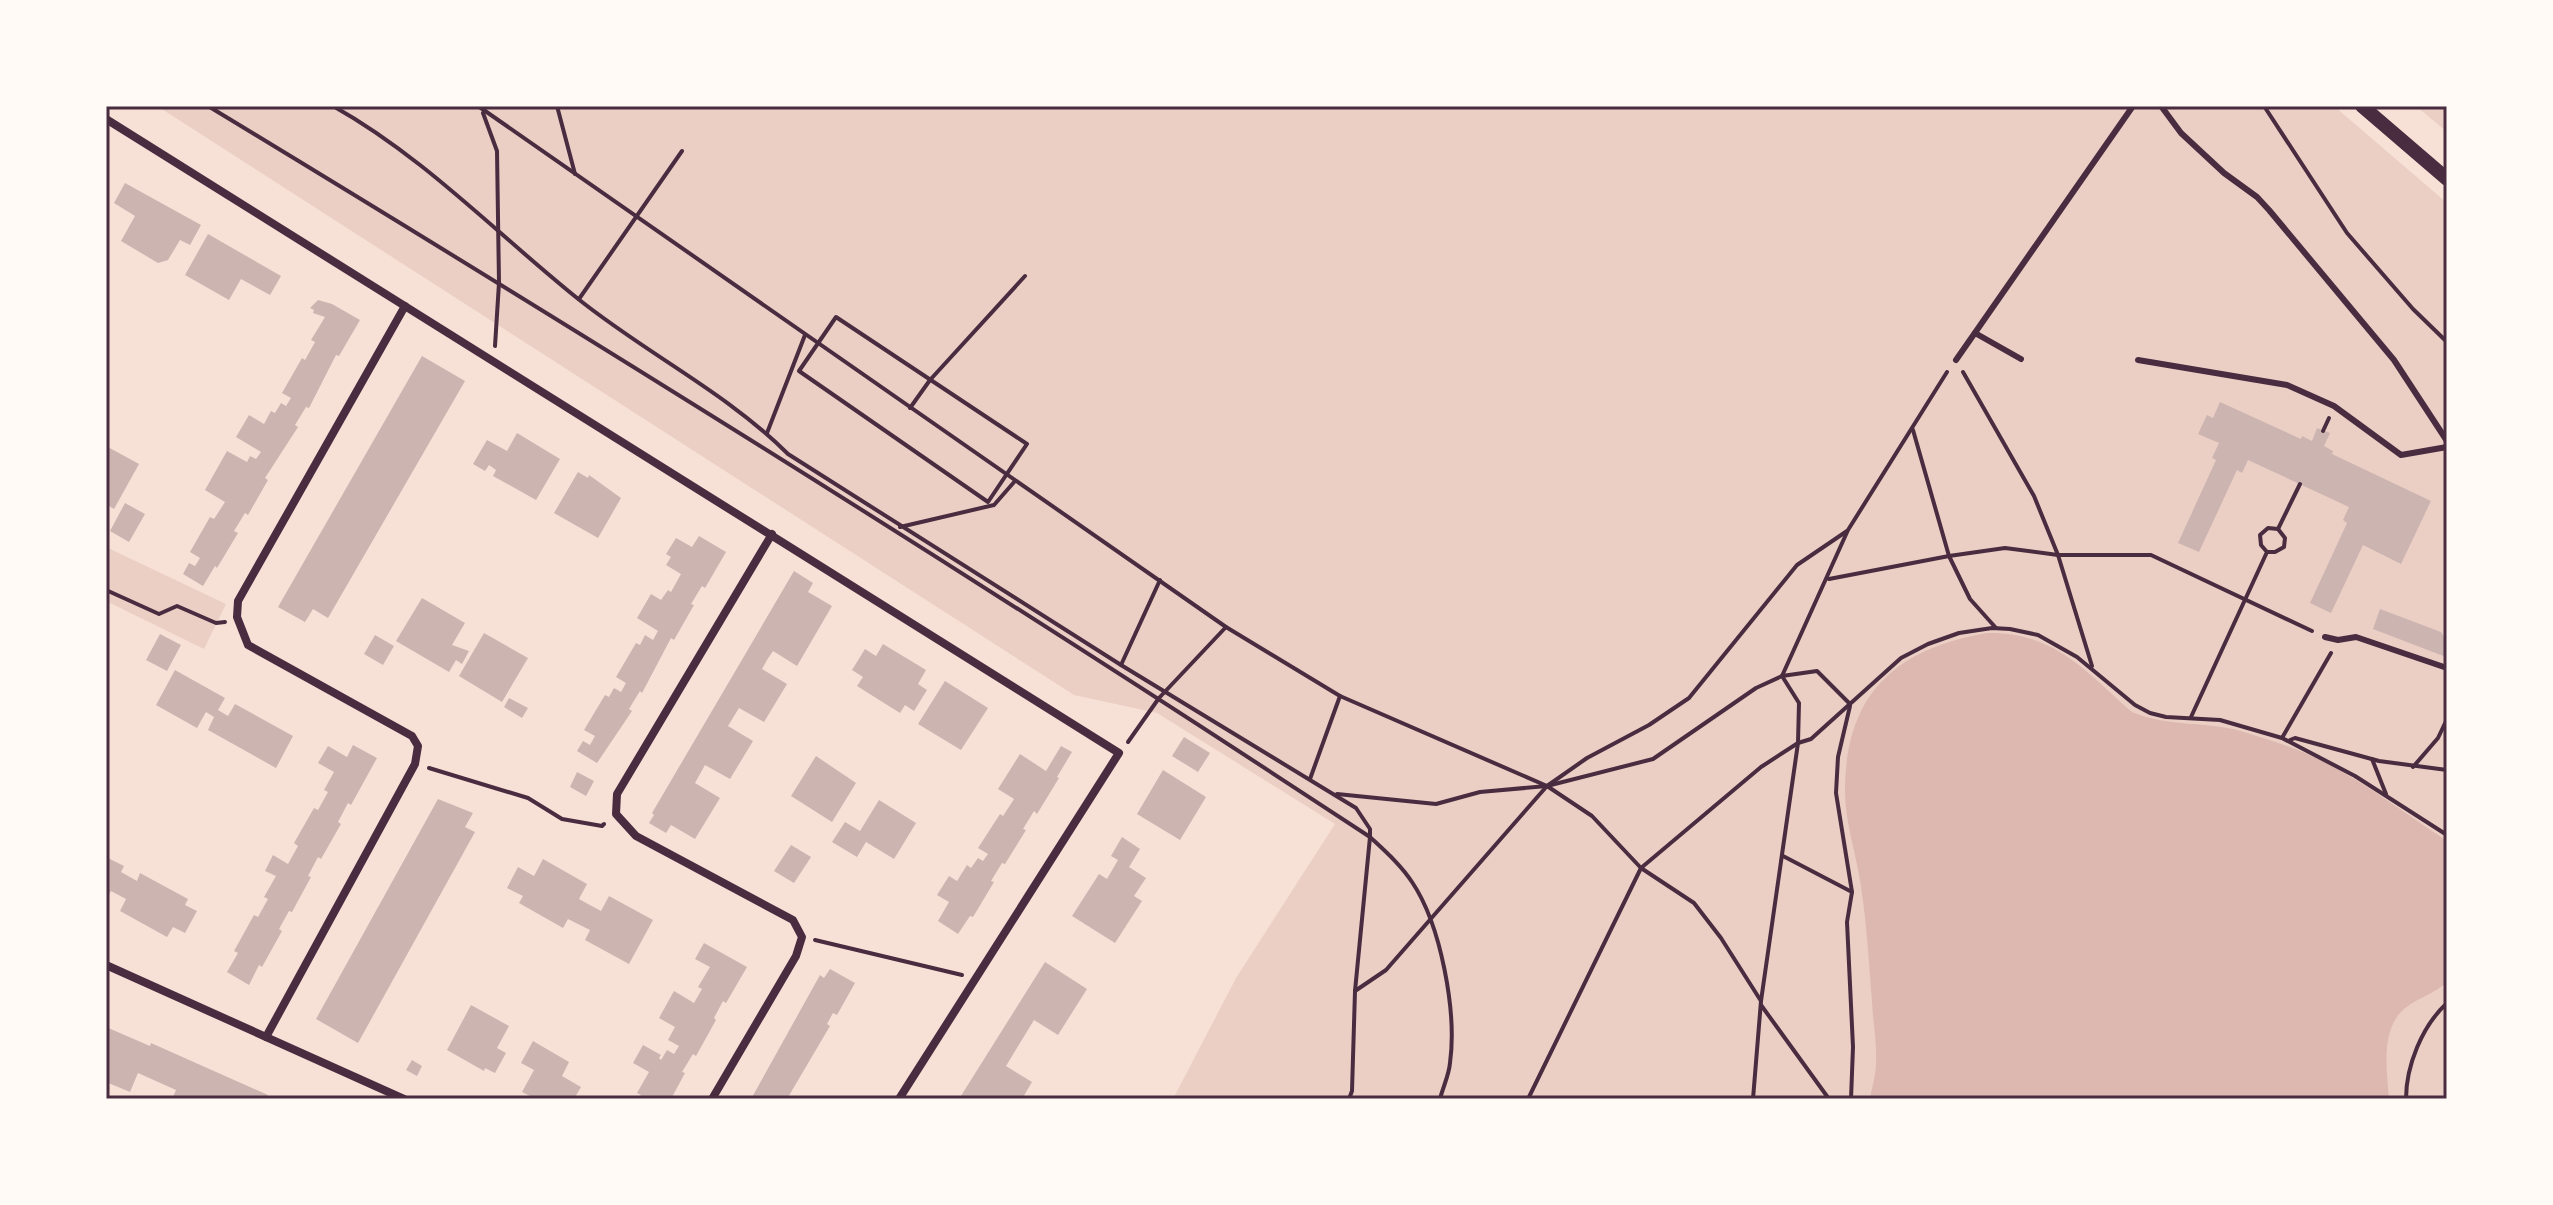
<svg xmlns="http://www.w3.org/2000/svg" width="2553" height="1205" viewBox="0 0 2553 1205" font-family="Montserrat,sans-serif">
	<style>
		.green { fill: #ebcfc5 }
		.water { fill: #dcb8b0 }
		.building { fill: #ccb4b1 }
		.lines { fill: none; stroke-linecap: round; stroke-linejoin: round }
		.path { stroke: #4a2c40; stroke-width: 4 }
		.service { stroke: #4a2c40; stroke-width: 6 }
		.minor { stroke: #4a2c40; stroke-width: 8 }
		.tertiary { stroke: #4a2c40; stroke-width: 14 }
		.neatline { fill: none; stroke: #4a2c40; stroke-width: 3 }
	</style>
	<rect width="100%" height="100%" fill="#f7e1d7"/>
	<g class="green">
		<path d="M157 106H2334L2447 203V1099H1173L1236 978 1335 824 1157 713 1074 695Z"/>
		<path d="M2416 106H2447V132Z"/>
		<path d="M106 547 226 604 204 649 106 601Z"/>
	</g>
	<path class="water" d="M1987 633C2055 632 2084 670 2132 712 2168 727 2204 721 2241 731 2262 738 2285 744 2305 753 2356 775 2401 811 2447 841V982C2434 994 2417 998 2404 1009 2380 1030 2387 1071 2389 1099H1870C1872 1087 1876 1075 1876 1063 1877 1043 1873 1022 1872 1002 1869 964 1867 926 1861 887 1857 856 1845 823 1845 792 1845 694 1895 649 1987 633Z"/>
	<g class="building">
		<path d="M125 183 201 225 190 245 180 240 168 260 158 263 121 241 135 216 114 203Z"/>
		<path d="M208 234 281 276 270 295 241 279 229 300 185 275Z"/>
		<path d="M318 300 332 304 360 320 339 356 336 355 309 408 306 407 295 425 298 427 265 478 268 480 248 515 245 513 234 531 238 533 217 568 215 566 203 586 183 574 189 563 195 566 200 558 190 552 210 517 214 519 225 502 205 490 227 451 247 462 250 456 256 459 261 452 236 437 249 415 264 424 271 411 275 413 281 403 286 406 291 398 282 393 302 358 305 360 315 342 311 340 325 317 313 313 314 310 310 308Z"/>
		<path d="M422 356 465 381 328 618 313 609 305 622 278 607Z"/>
		<path d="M2220 402 2301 439 2302 436 2312 441 2317 428 2330 433 2324 446 2333 451 2332 454 2431 501 2401 564 2363 545 2331 613 2310 603 2347 523 2343 520 2349 507 2248 460 2242 473 2237 470 2199 552 2178 543 2216 460 2212 458 2219 443 2198 434 2207 415 2213 418Z"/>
		<path d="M517 433 560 459 536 500 493 476 496 470 489 465 485 471 473 464 487 440 507 451Z"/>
		<path d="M106 446 139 464 114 509 106 504Z"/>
		<path d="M578 472 588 478 589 475 621 498 598 538 554 513Z"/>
		<path d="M125 503 145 514 129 542 110 531Z"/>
		<path d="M699 536 726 552 705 588 702 586 691 604 694 605 674 640 671 638 642 693 640 691 629 709 632 711 597 763 577 751 583 741 590 745 595 736 584 730 605 695 609 697 614 688 621 692 626 683 616 677 636 643 640 645 645 635 653 640 658 631 637 618 651 594 661 600 668 590 671 592 681 574 666 565 671 557 666 554 676 538 692 547Z"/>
		<path d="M794 571 813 583 808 592 832 606 797 666 773 651 767 660 762 669 787 684 764 722 739 708 728 726 753 741 730 779 705 765 695 783 720 798 695 839 671 825 666 833 649 823 654 815 652 813Z"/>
		<path d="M422 598 465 623 452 645 469 651 462 664 456 660 449 672 396 641Z"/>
		<path d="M2380 609 2441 632 2447 641 2446 657 2373 629Z"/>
		<path d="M484 633 528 658 502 702 459 676Z"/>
		<path d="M160 634 181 645 167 671 146 660Z"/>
		<path d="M375 635 394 646 383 665 364 654Z"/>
		<path d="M883 644 926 670 918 684 927 690 914 711 905 705 900 713 857 686 863 677 852 670 865 649 876 656Z"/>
		<path d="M175 670 225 698 218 710 228 716 235 704 293 736 276 768 208 730 214 717 206 712 197 728 156 705Z"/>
		<path d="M945 681 988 708 961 750 918 724Z"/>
		<path d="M509 698 528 708 522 718 504 707Z"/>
		<path d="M1184 737 1210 753 1198 772 1172 756Z"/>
		<path d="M353 745 377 758 351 805 348 803 338 822 341 824 321 859 318 857 308 876 311 877 292 912 289 911 279 929 282 931 262 967 259 965 249 985 227 972 238 953 234 951 254 915 258 917 268 899 264 897 276 876 265 871 273 855 288 864 298 846 294 843 314 808 318 810 328 792 324 790 334 772 318 763 328 746 347 757Z"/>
		<path d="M1061 746 1072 752 1057 777 1059 778 1037 814 1034 811 1023 829 1026 830 1005 864 1002 863 991 881 994 882 973 917 970 916 958 934 938 921 949 902 937 895 949 876 957 881 967 865 971 868 978 858 983 861 988 854 978 848 1000 814 1003 816 1014 799 998 789 1020 754 1046 771Z"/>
		<path d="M816 756 856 783 832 822 791 796Z"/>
		<path d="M1163 770 1206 797 1180 840 1137 814Z"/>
		<path d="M577 772 594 781 586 796 570 787Z"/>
		<path d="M438 799 473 813 465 827 475 832 358 1043 316 1019Z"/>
		<path d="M879 800 916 823 894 859 866 842 857 857 832 842 845 822 860 831Z"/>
		<path d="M1122 837 1140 849 1129 867 1146 878 1134 896 1142 901 1115 943 1072 916 1099 874 1107 879 1118 860 1111 856Z"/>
		<path d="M791 845 811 857 794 883 774 871Z"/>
		<path d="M106 857 124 866 121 872 137 881 140 873 188 899 185 905 197 911 185 933 173 927 167 937 120 911 126 899 111 891 106 900Z"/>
		<path d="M543 859 587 884 579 899 588 904 601 911 609 896 653 920 629 964 585 940 590 930 568 919 563 928 519 903 523 896 507 888 518 867 534 876Z"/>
		<path d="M704 943 747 967 726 1003 723 1001 714 1018 716 1020 696 1056 693 1054 682 1072 685 1073 671 1099H639L641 1095 637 1093 649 1072 633 1063 643 1045 661 1055 659 1058 661 1060 667 1050 674 1054 679 1046 668 1040 675 1027 659 1018 674 991 694 1003 702 989 698 987 710 967 695 959Z"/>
		<path d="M1045 962 1087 989 1058 1035 1034 1020 1006 1066 1032 1082 1022 1099H959Z"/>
		<path d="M830 969 855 983 837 1015 833 1013 827 1024 830 1026 787 1099H751L820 975 824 978Z"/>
		<path d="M471 1005 509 1026 497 1048 506 1053 495 1073 485 1068 484 1071 447 1050Z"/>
		<path d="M106 1027 150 1046 151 1043 268 1095 266 1099H172L176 1090 138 1073 130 1092 106 1082Z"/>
		<path d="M533 1041 569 1062 562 1076 581 1087 574 1099H536L522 1092 534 1070 521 1063Z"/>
		<path d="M412 1060 422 1066 417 1076 406 1070Z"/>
	</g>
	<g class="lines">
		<g class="path">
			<path d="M208 106C599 343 987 585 1370 837 1385 851 1401 865 1412 882 1441 925 1457 1012 1450 1063 1449 1075 1443 1087 1440 1099"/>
			<path d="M333 106C424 157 496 233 577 298 645 353 726 392 788 454L1121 665 1356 808 1370 829V837L1355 991 1352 1091 1349 1099"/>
			<path d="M478 106 1226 627 1340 696 1547 786 1592 816 1641 868 1694 903 1721 938 1761 1001"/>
			<path d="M557 106 575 174"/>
			<path d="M2264 106 2347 233 2413 309 2447 342"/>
			<path d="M483 113 497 151 499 283 495 346"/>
			<path d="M579 299 682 151"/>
			<path d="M836 317 1027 444 988 502 799 371Z"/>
			<path d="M1963 372 2034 496 2058 555 2092 666"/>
			<path d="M910 408 930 380 1025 276"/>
			<path d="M1913 430 1949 556 1970 599 1996 628"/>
			<path d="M2323 431 2329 418"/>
			<path d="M767 433 805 335"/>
			<path d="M900 527 994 505 1015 481"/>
			<path d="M2267 552H2275L2284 547 2285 538 2278 529"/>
			<path d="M1829 579 1949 556 2005 548 2058 555H2151L2312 631"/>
			<path d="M106 590 159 614 177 606 216 623 225 622"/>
			<path d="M1121 665 1160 580"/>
			<path d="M1782 676 1848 530 1947 372"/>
			<path d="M1850 706 1838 757 1836 793 1852 892 1847 922 1853 1047 1851 1099"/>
			<path d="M2191 717 2267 552 2261 545 2260 535 2268 528 2278 529 2300 484"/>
			<path d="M2282 738 2331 653"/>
			<path d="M2290 740 2295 738 2379 761 2447 770"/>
			<path d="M1128 742 1159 698 1226 627"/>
			<path d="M2372 759 2386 794"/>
			<path d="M2413 767 2438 738 2447 719"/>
			<path d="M429 768 528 798 562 819 602 826 604 824"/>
			<path d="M1310 779 1340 696"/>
			<path d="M1337 794 1436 804 1480 792 1547 786 1653 759 1756 688 1782 676 1817 671 1850 704"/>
			<path d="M1783 856 1852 892"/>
			<path d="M815 940 962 975"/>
			<path d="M1355 991 1386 970 1547 786 1587 758 1649 725 1689 698 1797 565 1847 531"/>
			<path d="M1761 1005 1829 1099"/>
			<path d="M1528 1099 1641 868 1761 767 1798 743 1811 739 1901 658 1928 644 1959 633 1992 628 2010 629 2038 635 2077 657 2135 705 2150 713 2166 717 2220 720 2282 738 2355 776 2447 835"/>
			<path d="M1753 1099 1761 1001 1798 743 1799 703 1782 676"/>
			<path d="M2406 1099C2406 1066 2422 1026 2447 1003"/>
		</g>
		<g class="service">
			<path d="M2161 106 2181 133 2224 173 2257 197 2269 210 2394 360 2447 441"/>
			<path d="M1975 333 2021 359"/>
			<path d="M1956 360 2133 106"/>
			<path d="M2138 360 2287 385 2334 406 2401 455 2447 447"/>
			<path d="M2325 637 2338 640 2356 637 2447 668"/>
		</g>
		<g class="minor">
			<path d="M106 119 1119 753 899 1099"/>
			<path d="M106 965 404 1099"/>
			<path d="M266 1037 415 764 418 746 412 736 248 645 237 617 238 601 405 306"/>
			<path d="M712 1099 796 956 802 937 793 920 636 836 616 814 617 794 772 534"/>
		</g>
		<path class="tertiary" d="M2362 106 2447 179"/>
	</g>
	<rect width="2553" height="1205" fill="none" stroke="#fffaf5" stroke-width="216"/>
	<rect x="108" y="108" width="2337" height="989" class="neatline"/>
</svg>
